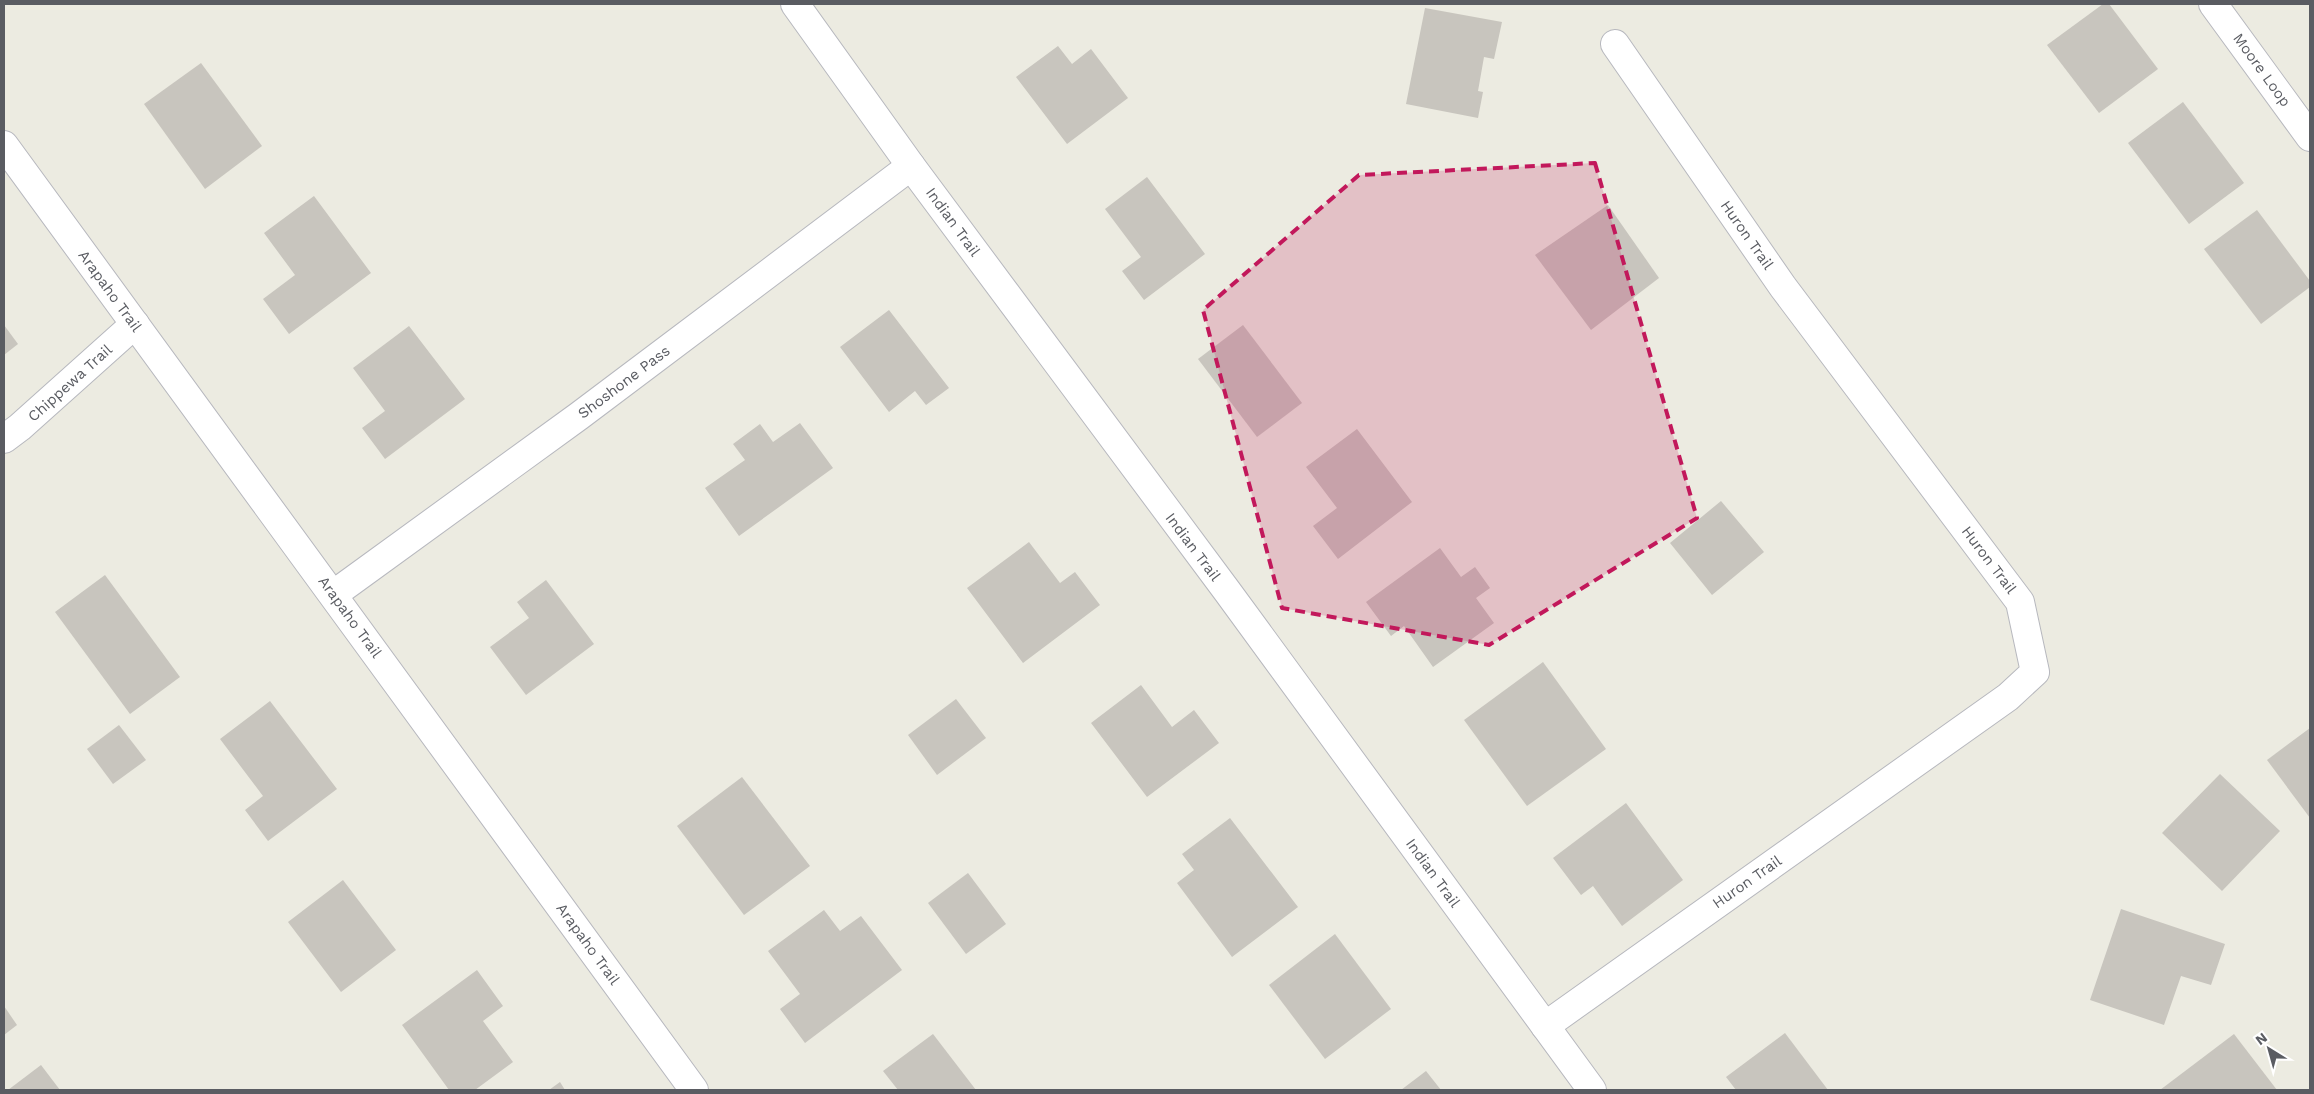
<svg xmlns="http://www.w3.org/2000/svg" width="2314" height="1094" viewBox="0 0 2314 1094" font-family="'Work Sans',sans-serif">
	<style>
		.building { fill: #c8c5be }
		.lines { fill: none; stroke-linecap: round; stroke-linejoin: round }
		.minor-casing { stroke: #b7b8be; stroke-width: 30 }
		.minor { stroke: #fff; stroke-width: 28 }
		.marked { fill: #c2185b; fill-opacity: 0.2; stroke: #c2185b; stroke-width: 4; stroke-dasharray: 10 6; stroke-linejoin: round }
		.labels { text-anchor: middle; stroke-width: 4.5; stroke-linejoin: round; paint-order: stroke }
		.street-label { font-size: 15px; fill: #5a5c62; stroke: #fff }
	</style>
	<rect width="100%" height="100%" fill="#ecebe1"/>
	<g class="building">
		<path d="M2103 4H2109L2158 69 2099 113 2047 45Z"/>
		<path d="M1425 8 1502 22 1494 59 1484 57 1478 91 1483 92 1478 118 1406 104Z"/>
		<path d="M1058 46 1072 64 1091 49 1128 98 1067 144 1016 77Z"/>
		<path d="M201 63 262 146 205 189 144 104Z"/>
		<path d="M2183 102 2244 183 2189 224 2128 143Z"/>
		<path d="M1147 177 1205 254 1144 300 1122 271 1141 257 1105 209Z"/>
		<path d="M314 196 371 273 289 334 263 299 295 275 264 233Z"/>
		<path d="M1608 205 1659 278 1591 330 1535 255Z"/>
		<path d="M2257 210 2310 281V287L2261 324 2204 249Z"/>
		<path d="M889 310 949 388 926 405 915 391 889 412 840 347Z"/>
		<path d="M4 325 18 344 4 355Z"/>
		<path d="M1243 325 1302 403 1257 437 1198 359Z"/>
		<path d="M409 326 465 399 385 459 362 428 385 411 353 368Z"/>
		<path d="M800 423 833 468 739 536 705 488 745 460 733 444 760 424 773 442Z"/>
		<path d="M1357 429 1412 502 1338 559 1313 526 1337 508 1306 467Z"/>
		<path d="M1721 501 1764 552 1712 595 1670 543Z"/>
		<path d="M1029 542 1060 583 1075 572 1100 605 1023 663 967 588Z"/>
		<path d="M1440 548 1461 577 1475 567 1490 588 1476 598 1494 623 1433 667 1404 626 1391 636 1366 602Z"/>
		<path d="M105 575 180 677 130 714 55 612Z"/>
		<path d="M546 580 594 644 526 695 490 647 529 618 517 602Z"/>
		<path d="M1543 662 1606 749 1527 806 1464 720Z"/>
		<path d="M1141 685 1172 727 1194 710 1219 743 1147 797 1091 723Z"/>
		<path d="M956 699 986 738 937 775 908 735Z"/>
		<path d="M270 701 337 789 268 841 245 810 263 796 220 739Z"/>
		<path d="M119 725 146 760 113 784 87 749Z"/>
		<path d="M2310 728V818L2267 760Z"/>
		<path d="M2220 774 2280 831 2222 891 2162 833Z"/>
		<path d="M742 777 810 866 744 915 677 826Z"/>
		<path d="M1626 803 1683 880 1622 926 1593 886 1581 895 1553 858Z"/>
		<path d="M1230 818 1298 907 1232 957 1177 883 1194 870 1182 854Z"/>
		<path d="M968 873 1006 924 966 954 928 903Z"/>
		<path d="M343 880 396 950 341 992 288 922Z"/>
		<path d="M2121 909 2225 944 2211 985 2181 976 2164 1025 2090 1000Z"/>
		<path d="M824 910 840 931 861 916 902 970 805 1043 780 1009 800 994 768 951Z"/>
		<path d="M1335 934 1391 1009 1325 1059 1269 985Z"/>
		<path d="M477 970 503 1006 483 1021 513 1062 475 1090H449L402 1025Z"/>
		<path d="M4 1006 17 1025 4 1035Z"/>
		<path d="M1785 1033 1828 1090H1736L1726 1077Z"/>
		<path d="M933 1034 976 1090H898L883 1071Z"/>
		<path d="M2234 1034 2277 1090H2160Z"/>
		<path d="M41 1065 60 1090H8Z"/>
		<path d="M1426 1071 1441 1090H1401Z"/>
		<path d="M560 1082 565 1090H549Z"/>
	</g>
	<g class="lines">
		<defs>
			<g id="minor">
				<path d="M795 4 911 166 1227 591 1592 1090"/>
				<path d="M2213 4 2310 137"/>
				<path d="M4 145 694 1090"/>
				<path d="M4 439 20 427 135 324"/>
				<path d="M334 594 579 416 911 166"/>
				<path d="M1545 1026 2008 697 2035 672 2020 602 1783 287 1615 44"/>
			</g>
		</defs>
		<use href="#minor" class="minor-casing"/>
		<use href="#minor" class="minor"/>
	</g>
	<path class="marked" d="M1595 163 1697 518 1489 645 1282 608 1203 310 1359 175Z"/>
	<g class="labels">
		<g class="street-label">
			<text transform="translate(2262 70) rotate(54)" y="5">Moore Loop</text>
			<text transform="translate(953 222) rotate(54)" y="5">Indian Trail</text>
			<text transform="translate(1747 235) rotate(55)" y="5">Huron Trail</text>
			<text transform="translate(110 291) rotate(54)" y="5">Arapaho Trail</text>
			<text transform="translate(624 382) rotate(-37)" y="5">Shoshone Pass</text>
			<text transform="translate(70 383) rotate(-42)" y="5">Chippewa Trail</text>
			<text transform="translate(1193 547) rotate(53)" y="5">Indian Trail</text>
			<text transform="translate(1989 560) rotate(53)" y="5">Huron Trail</text>
			<text transform="translate(350 617) rotate(54)" y="5">Arapaho Trail</text>
			<text transform="translate(1433 873) rotate(54)" y="5">Indian Trail</text>
			<text transform="translate(1747 882) rotate(-35)" y="5">Huron Trail</text>
			<text transform="translate(588 944) rotate(54)" y="5">Arapaho Trail</text>
		</g>
	</g>
	<rect width="2314" height="1094" fill="none" stroke="#5a5c62" stroke-width="10"/>
	<g transform="translate(2269 1049) rotate(323)" stroke="#ffffff" stroke-width="4" paint-order="stroke">
	<path d="M0-4L9 19L0 12L-9 19Z" fill="#5a5c62"/>
	<text y="-8" font-size="14" font-weight="bold" text-anchor="middle" fill="#5a5c62">N</text>
	</g>
</svg>
